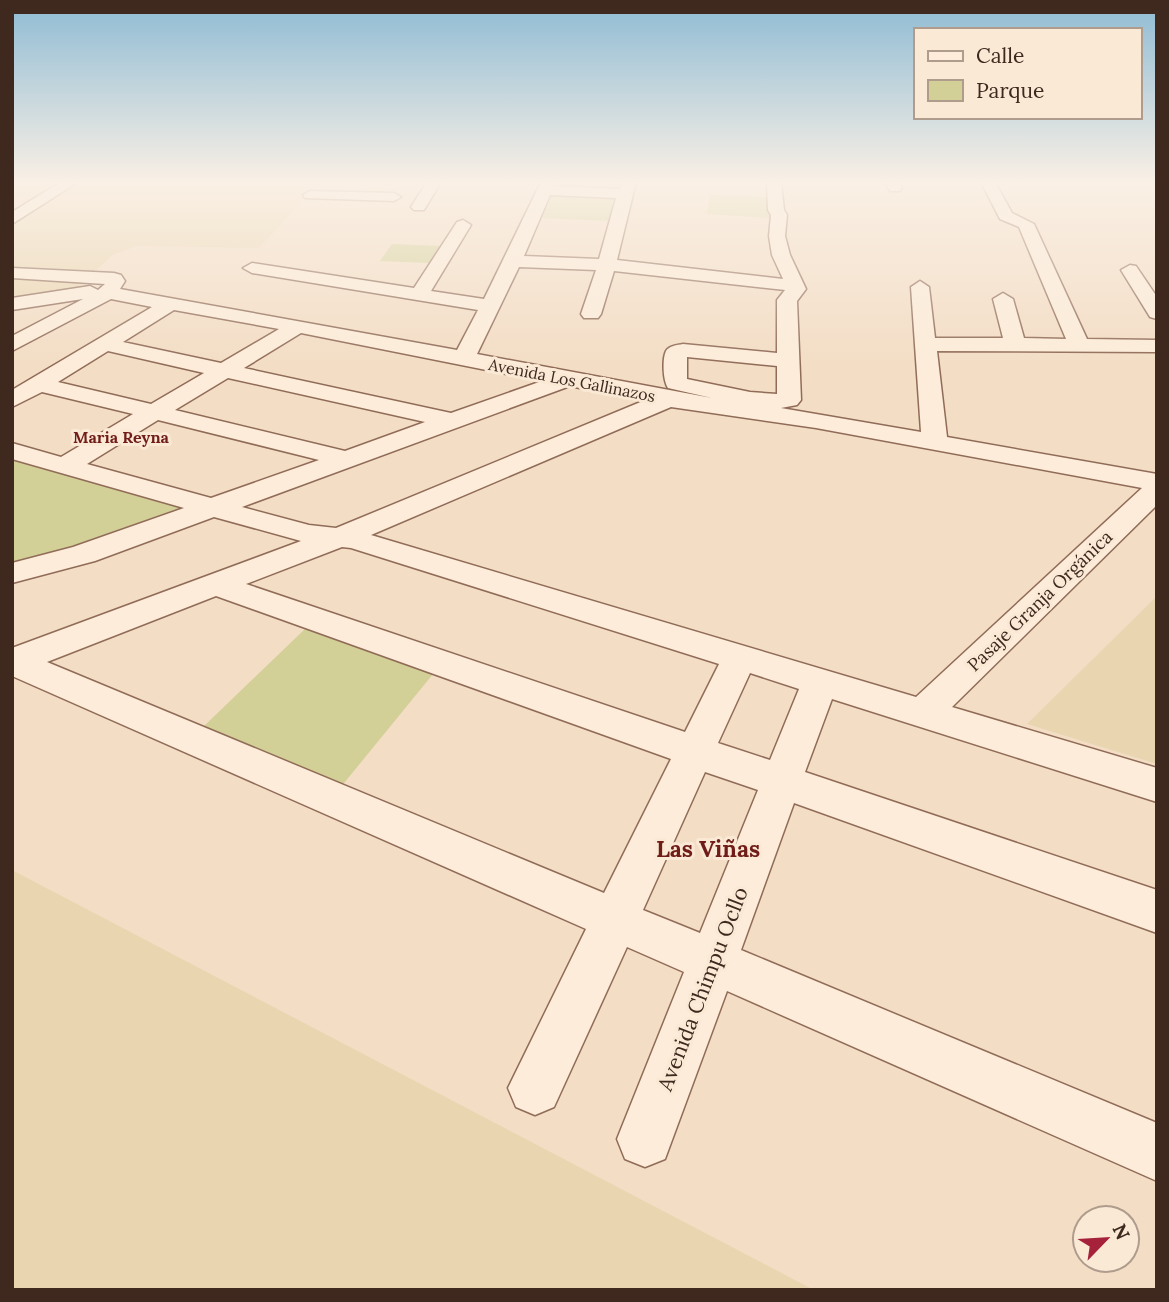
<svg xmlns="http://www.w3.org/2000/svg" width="1169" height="1302" viewBox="0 0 1169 1302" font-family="Lora,serif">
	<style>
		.farmland { fill: #e9d6b1 }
		.green { fill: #d2cf97 }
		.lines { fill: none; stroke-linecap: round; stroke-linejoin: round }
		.minor-casing { stroke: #906c58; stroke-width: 3 }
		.minor { fill: #fcecd9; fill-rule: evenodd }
		.labels { text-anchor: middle; stroke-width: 6; stroke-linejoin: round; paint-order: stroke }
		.far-street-label { font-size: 16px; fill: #3f281e; stroke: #f9e9d5 }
		.far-neighbourhood-label { font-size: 16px; font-weight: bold; fill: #701c19; stroke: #f9e9d5 }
		.street-label { font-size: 18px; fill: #3f281e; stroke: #f9e9d5 }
		.near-street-label { font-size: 21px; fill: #3f281e; stroke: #f9e9d5 }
		.near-neighbourhood-label { font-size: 23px; font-weight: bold; fill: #701c19; stroke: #f9e9d5 }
	</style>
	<rect width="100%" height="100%" fill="#f3ddc5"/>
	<g class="farmland">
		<path d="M12 182H320L259 248 136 246 113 255 86 279 78 290 12 301V222L38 205 12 201Z"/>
		<path d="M1157 596V764L1027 724Z"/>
		<path d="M12 870 814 1290H12Z"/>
	</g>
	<g class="green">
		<path d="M552 194 614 196 608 221 542 218Z"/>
		<path d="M710 195 772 197V218L707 214Z"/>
		<path d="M392 244 442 246 431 263 380 261Z"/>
		<path d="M12 459 184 509 62 552 12 564Z"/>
		<path d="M305 629 433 674 340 788 201 729Z"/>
	</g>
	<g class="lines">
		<defs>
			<g id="minor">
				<path d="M61 182H78L12 224V212Z"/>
				<path d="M427 182H441L424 210H414L411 207Z"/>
				<path d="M541 182H555L553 186 619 189 622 182H636L617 260 783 279 772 255 769 236 771 215 768 210 767 182H781L784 210 787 215 785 236 790 255 806 289 797 301 801 400 797 405 781 408 921 432 911 287 920 281 929 287 935 338H1003L993 299 1003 293 1013 299 1024 338 1066 339 1019 227 1000 219 981 182H995L1012 213 1034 224 1087 339 1157 340V352L937 351 947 437 1157 474V505L952 707 1157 768V802L832 699 805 772 1157 890V933L794 803 741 950 1157 1123V1181L727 991 665 1159 645 1167 625 1159 617 1139 684 972 627 947 554 1107 535 1115 516 1107 508 1088 586 929 12 676V648L301 541 214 517 95 561 12 583V563L73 547 184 508 12 459V443L61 457 133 414 42 392 12 407V390L152 307 111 299 12 351V336L83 299 12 310V298L90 286 98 290 105 284 12 278V268L114 273 121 275 125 281 120 289 457 350 478 310 252 273 243 268 252 263 414 288 457 222 463 220 471 225 431 291 484 299ZM550 195 616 198 599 259 524 256ZM519 267 596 270 581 314 584 318H598L601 314 614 271 785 290 777 300V353L683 344C677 345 669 346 666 351 662 359 663 381 668 388L712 398 477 354ZM174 310 279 329 221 363 123 342ZM301 333 542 381 451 413 244 368ZM108 351 204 373 151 404 58 382ZM687 357 777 366V394L750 392 687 379ZM228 378 425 422 345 451 175 410ZM570 386 643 401 336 528 309 525 242 507ZM671 407 816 428 1142 488 916 697 371 535ZM158 420 319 460 211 498 87 464ZM342 547 351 548 719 664 685 732 246 584ZM216 596 671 759 604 893 47 662ZM750 673 799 689 770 760 718 743ZM705 772 758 790 700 933 643 910Z"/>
				<path d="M885 182H899L902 188 900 191H890Z"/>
				<path d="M310 191 394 193 401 197 394 201 305 198 303 195Z"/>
				<path d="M1130 265 1136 266 1157 297V319L1150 317 1121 270Z"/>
			</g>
		</defs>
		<use href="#minor" class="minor-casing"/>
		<use href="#minor" class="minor"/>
	</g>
	<linearGradient id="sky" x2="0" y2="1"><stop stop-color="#8ebbd4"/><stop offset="0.5" stop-color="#faf0e5"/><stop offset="1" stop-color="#faf0e5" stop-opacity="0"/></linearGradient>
	<rect width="1169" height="365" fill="url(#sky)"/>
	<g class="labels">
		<g class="far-street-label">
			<text transform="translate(572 380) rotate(11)" y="6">Avenida Los Gallinazos</text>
		</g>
		<g class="far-neighbourhood-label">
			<text x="121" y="443">Maria Reyna</text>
		</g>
		<g class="street-label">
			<text transform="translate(1040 601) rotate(-44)" y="6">Pasaje Granja Orgánica</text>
		</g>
		<g class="near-street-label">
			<text transform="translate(703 989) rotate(-69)" y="7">Avenida Chimpu Ocllo</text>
		</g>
		<g class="near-neighbourhood-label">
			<text x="708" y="857">Las Viñas</text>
		</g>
	</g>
	<rect width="1169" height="1302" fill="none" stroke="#3f281e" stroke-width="28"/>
	<rect x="914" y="28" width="228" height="91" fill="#f9e9d5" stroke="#af9c8c" stroke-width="2"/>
	<rect x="928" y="51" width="35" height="10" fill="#fcecd9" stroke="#af9c8c" stroke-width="2"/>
	<text x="976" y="63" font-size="21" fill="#3f281e">Calle</text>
	<rect x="928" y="80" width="35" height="21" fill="#d2cf97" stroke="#af9c8c" stroke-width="2"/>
	<text x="976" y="98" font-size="21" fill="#3f281e">Parque</text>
	<g transform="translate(1106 1239) rotate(65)"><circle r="33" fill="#f9e9d5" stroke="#af9c8c" stroke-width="2"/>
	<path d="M0-5L12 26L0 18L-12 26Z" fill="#a6223a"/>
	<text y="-10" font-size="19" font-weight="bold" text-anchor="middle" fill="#3f281e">N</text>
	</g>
</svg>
